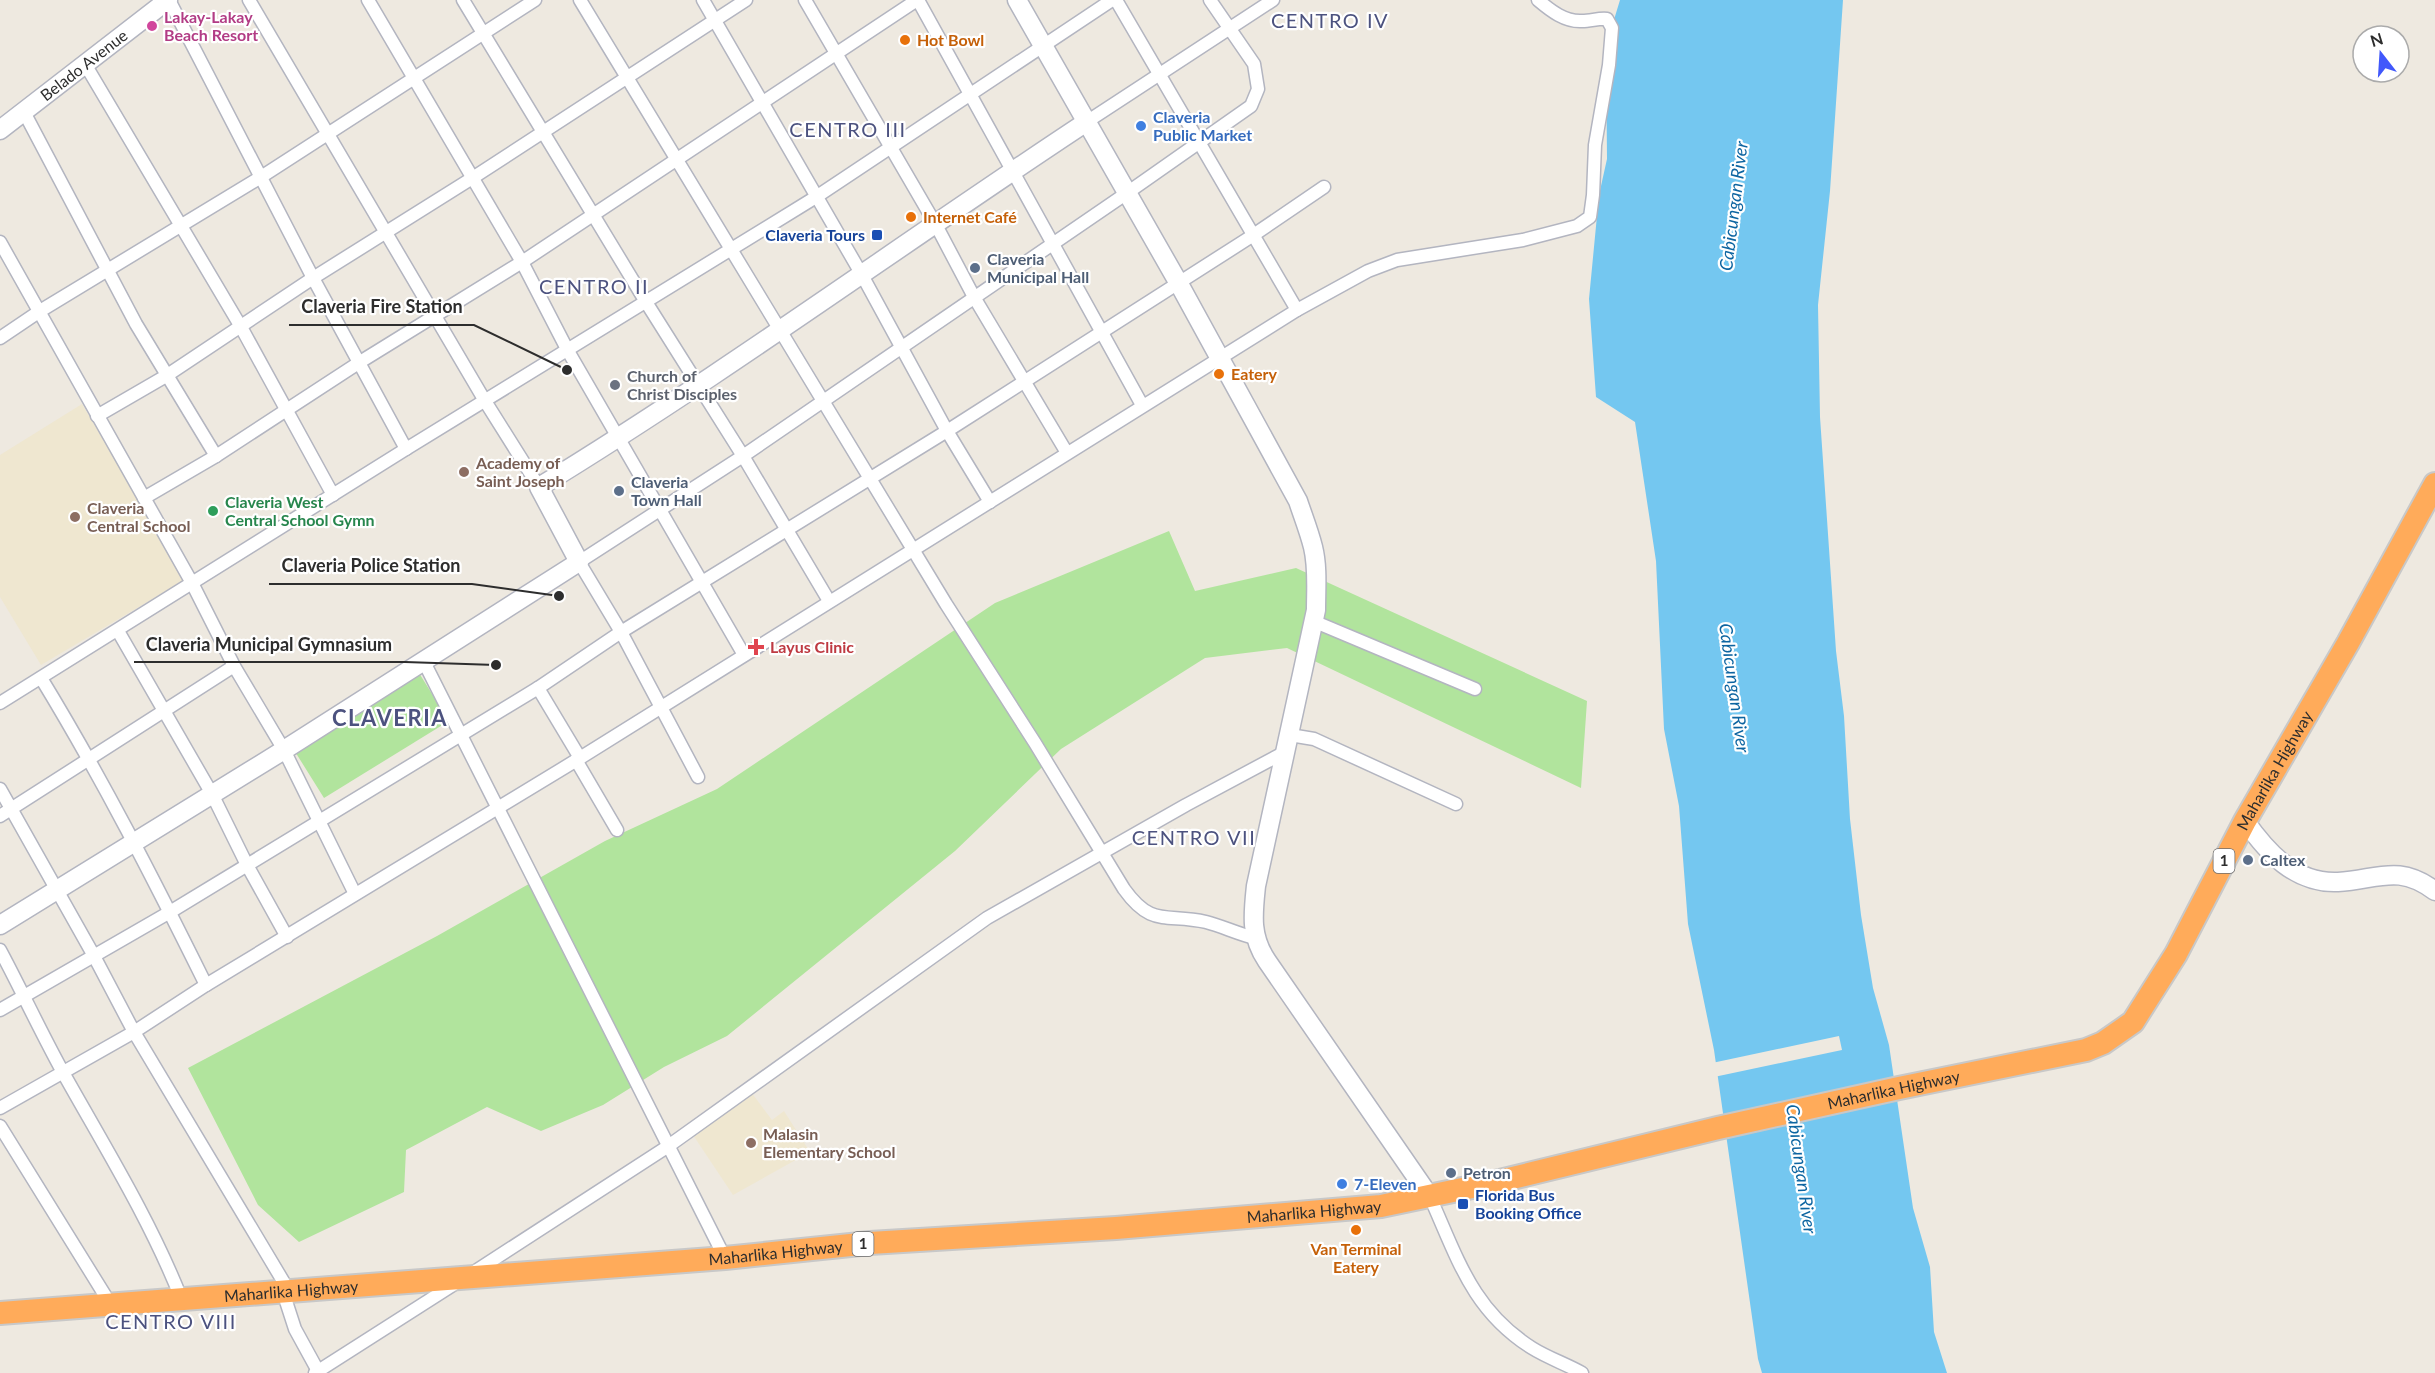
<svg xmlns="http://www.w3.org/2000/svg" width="2435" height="1373" viewBox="0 0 2435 1373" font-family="Lato,sans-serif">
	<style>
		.education { fill: #efe7d0 }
		.green { fill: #b1e49d }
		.water { fill: #74c7f0 }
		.pier { fill: #eee9e0 }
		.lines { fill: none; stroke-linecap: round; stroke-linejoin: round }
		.street-casing { stroke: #b3b5c0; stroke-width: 15 }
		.secondary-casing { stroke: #b3b5c0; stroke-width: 21 }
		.highway-casing { stroke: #c8c8c8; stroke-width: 26 }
		.street { stroke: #fff; stroke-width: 12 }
		.secondary { stroke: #fff; stroke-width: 18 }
		.highway { stroke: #ffab5a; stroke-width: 22 }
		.hotel-dot { fill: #d1479c; stroke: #fff; stroke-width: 2 }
		.food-dot { fill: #e8710a; stroke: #fff; stroke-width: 2 }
		.shop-dot { fill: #3f7fe0; stroke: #fff; stroke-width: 2 }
		.transit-dot { fill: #1a4fb4; stroke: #fff; stroke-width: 2 }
		.service-dot { fill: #5c6f8a; stroke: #fff; stroke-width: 2 }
		.worship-dot { fill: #6b7280; stroke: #fff; stroke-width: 2 }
		.education-dot { fill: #8d6e63; stroke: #fff; stroke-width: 2 }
		.leisure-dot { fill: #2e9e5b; stroke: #fff; stroke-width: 2 }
		.health-dot { fill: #e0444e; stroke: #fff; stroke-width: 2 }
		.labels { text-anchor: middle; stroke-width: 4.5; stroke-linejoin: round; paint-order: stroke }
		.shield { fill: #fff; stroke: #6c6c6c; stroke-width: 1.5 }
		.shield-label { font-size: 15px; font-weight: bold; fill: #2d2d2d }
		.hotel-label { font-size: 16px; font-weight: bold; fill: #b23c85; stroke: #fff; text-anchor: start }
		.food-label { font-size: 16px; font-weight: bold; fill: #c56008; stroke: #fff; text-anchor: start }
		.street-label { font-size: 16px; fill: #2d2d2d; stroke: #fff }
		.shop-label { font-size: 16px; font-weight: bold; fill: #366cbe; stroke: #fff; text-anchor: start }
		.transit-label { font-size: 16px; font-weight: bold; fill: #164399; stroke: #fff; text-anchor: end }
		.service-label { font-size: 16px; font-weight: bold; fill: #4e5e75; stroke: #fff; text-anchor: start }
		.worship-label { font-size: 16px; font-weight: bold; fill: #5b616d; stroke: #fff; text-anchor: start }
		.education-label { font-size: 16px; font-weight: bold; fill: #785e54; stroke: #fff; text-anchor: start }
		.leisure-label { font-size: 16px; font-weight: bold; fill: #27864d; stroke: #fff; text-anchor: start }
		.health-label { font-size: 16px; font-weight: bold; fill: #be3a42; stroke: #fff; text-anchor: start }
		.water-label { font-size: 18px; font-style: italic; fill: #0d65a1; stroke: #fff }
		.quarter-label { font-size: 20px; letter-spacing: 1.5px; fill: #4c527f; stroke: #fff }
		.district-label { font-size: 22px; font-weight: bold; letter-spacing: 1.5px; fill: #4c527f; stroke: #fff }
		.leader { fill: none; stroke: #2d2d2d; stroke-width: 2 }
		.callout-dot { fill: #2d2d2d; stroke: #fff; stroke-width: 2 }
		.callout-label { font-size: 18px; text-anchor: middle; font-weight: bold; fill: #2d2d2d; stroke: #fff; stroke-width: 4.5; stroke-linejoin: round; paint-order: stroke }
	</style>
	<rect width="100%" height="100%" fill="#eee9e0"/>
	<g class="education">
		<path d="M82 404 186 579 41 665 0 597V455Z"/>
		<path d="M751 1092 772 1120 784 1111 810 1152 733 1195 693 1135Z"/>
	</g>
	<g class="green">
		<path d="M1169 531 1195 591 1296 568 1587 701 1581 788 1287 648 1205 658 1061 749 955 851 727 1036 664 1067 603 1105 541 1131 487 1107 406 1150 404 1192 299 1242 258 1205 188 1068 437 936 605 841 717 789 995 603Z"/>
		<path d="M419 673 449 721 324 798 294 750Z"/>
	</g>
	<path class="water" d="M1620 0H1843L1830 191 1818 305 1820 417 1836 651 1844 716 1850 819 1861 915 1873 988 1889 1045 1913 1208 1930 1267 1934 1332 1947 1373H1762L1758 1359 1714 1050 1688 924 1679 806 1664 729 1656 561 1635 422 1596 397 1589 299 1599 195 1607 159 1606 46Z"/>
	<path class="pier" d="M1839 1036 1842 1050 1714 1077 1712 1063Z"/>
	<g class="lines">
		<defs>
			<g id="street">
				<path d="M169 0 313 278 406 449"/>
				<path d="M249 0 485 401 539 487"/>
				<path d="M368 0 522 262 568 351 744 655"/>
				<path d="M463 0 646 302 743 456 829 601"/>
				<path d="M580 0 946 604 1035 743 1124 889C1152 928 1166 913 1206 922 1222 926 1238 934 1255 938"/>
				<path d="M703 0 862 275 947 431 990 502"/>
				<path d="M805 0 936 225 974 297 1067 453"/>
				<path d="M918 0 1142 405"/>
				<path d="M1116 0 1297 310 1368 271 1397 260 1523 240 1577 226 1590 217 1593 195 1595 145 1609 65 1612 28 1607 19C1599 18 1591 21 1582 21 1565 22 1551 11 1538 0"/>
				<path d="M85 64 241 327 333 495"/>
				<path d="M24 112 136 324 216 456"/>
				<path d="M1088 121 1273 0"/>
				<path d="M0 242 192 583 234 666 284 750 355 894"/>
				<path d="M0 338 40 311 261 177 535 0"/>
				<path d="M97 416 166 376 313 278 474 177 746 0"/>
				<path d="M144 498 216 456 360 362 522 262 917 0"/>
				<path d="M1313 621 1475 689"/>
				<path d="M118 631 212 794 247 865 287 937"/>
				<path d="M424 662 725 1258"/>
				<path d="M41 678C102 778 154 880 206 985"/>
				<path d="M538 688 580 758"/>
				<path d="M0 703 406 449 816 197 1112 0"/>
				<path d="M1290 735 1314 739 1456 804"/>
				<path d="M576 760 617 830"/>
				<path d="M698 777 621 632 579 562 743 456 1127 193 1251 106 1258 89 1254 64 1210 0"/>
				<path d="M0 789 94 956 134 1032 289 1291"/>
				<path d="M0 816 234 666"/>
				<path d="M0 950C22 991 42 1035 65 1076 106 1149 150 1220 181 1298"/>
				<path d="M0 1010 170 912 538 688 621 632 947 431 1252 236 1324 187"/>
				<path d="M0 1108 134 1032 206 985 580 758 1297 310"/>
				<path d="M0 1126 111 1305"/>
				<path d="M1430 1197C1458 1259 1472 1310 1532 1348 1548 1358 1566 1364 1582 1373"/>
				<path d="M471 1274 667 1147 987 918 1186 805 1287 751"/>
				<path d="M283 1292 295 1329 318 1371"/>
				<path d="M315 1373 456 1283"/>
			</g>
			<g id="secondary">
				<path d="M1017 0 1178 282 1298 501C1303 516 1309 531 1313 547 1318 567 1316 589 1316 610L1256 886C1253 914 1250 936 1267 961L1430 1197"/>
				<path id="s1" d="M0 130 168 0"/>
				<path d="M2245 821C2267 852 2295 884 2338 882 2377 880 2398 863 2435 891"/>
				<path d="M0 925 284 750 579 562 539 487C727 372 904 242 1088 121"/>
			</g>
			<g id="highway">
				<path id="s2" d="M0 1313 725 1258 870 1243 1116 1228 1381 1206 1496 1182 1718 1128 1899 1088 2086 1050 2103 1043 2133 1022 2176 954 2245 821 2348 643 2435 484"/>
			</g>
		</defs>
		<use href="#street" class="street-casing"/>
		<use href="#secondary" class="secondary-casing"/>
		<use href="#highway" class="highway-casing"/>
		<use href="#street" class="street"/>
		<use href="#secondary" class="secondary"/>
		<use href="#highway" class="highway"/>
	</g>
	<circle class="hotel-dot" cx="152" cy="26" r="6"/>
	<g class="food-dot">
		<circle cx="905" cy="40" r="6"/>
		<circle cx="911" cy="217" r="6"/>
		<circle cx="1219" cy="374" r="6"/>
		<circle cx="1356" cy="1230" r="6"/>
	</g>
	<g class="shop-dot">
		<circle cx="1141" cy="126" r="6"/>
		<circle cx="1342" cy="1184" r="6"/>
	</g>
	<g class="transit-dot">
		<rect x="871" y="229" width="12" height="12" rx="3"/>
		<rect x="1457" y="1198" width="12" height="12" rx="3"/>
	</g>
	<g class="service-dot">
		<circle cx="975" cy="268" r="6"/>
		<circle cx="619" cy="491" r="6"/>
		<circle cx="2248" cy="860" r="6"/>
		<circle cx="1451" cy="1173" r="6"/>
	</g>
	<circle class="worship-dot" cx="615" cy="385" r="6"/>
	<g class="education-dot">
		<circle cx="464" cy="472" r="6"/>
		<circle cx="75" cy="517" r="6"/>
		<circle cx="751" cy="1143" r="6"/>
	</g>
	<circle class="leisure-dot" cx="213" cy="511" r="6"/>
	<path class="health-dot" d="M753 638h6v6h6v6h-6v6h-6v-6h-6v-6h6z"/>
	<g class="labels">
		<g class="shield">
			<rect x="2213.5" y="849" width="21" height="24" rx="4.5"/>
			<rect x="852.5" y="1232" width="21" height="24" rx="4.5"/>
		</g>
		<g class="shield-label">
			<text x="2224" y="866">1</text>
			<text x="863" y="1249">1</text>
		</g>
		<g class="hotel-label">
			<text x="164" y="23">Lakay-Lakay<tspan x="164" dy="18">Beach Resort</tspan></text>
		</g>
		<g class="food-label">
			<text x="917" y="46">Hot Bowl</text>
			<text x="923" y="223">Internet Café</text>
			<text x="1231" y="380">Eatery</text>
			<text x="1356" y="1255" text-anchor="middle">Van Terminal<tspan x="1356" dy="18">Eatery</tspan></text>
		</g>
		<g class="street-label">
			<text dy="6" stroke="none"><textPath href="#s1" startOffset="106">Belado Avenue</textPath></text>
			<text dy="6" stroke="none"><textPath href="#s2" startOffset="2451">Maharlika Highway</textPath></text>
			<text dy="6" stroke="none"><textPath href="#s2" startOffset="1911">Maharlika Highway</textPath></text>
			<text dy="6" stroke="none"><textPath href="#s2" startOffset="1318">Maharlika Highway</textPath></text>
			<text dy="6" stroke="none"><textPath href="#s2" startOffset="778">Maharlika Highway</textPath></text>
			<text dy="6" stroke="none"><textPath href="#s2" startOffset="292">Maharlika Highway</textPath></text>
		</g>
		<g class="shop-label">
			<text x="1153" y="123">Claveria<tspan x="1153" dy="18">Public Market</tspan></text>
			<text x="1354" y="1190">7-Eleven</text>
		</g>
		<g class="transit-label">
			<text x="865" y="241">Claveria Tours</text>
			<text x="1475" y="1201" text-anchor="start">Florida Bus<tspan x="1475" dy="18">Booking Office</tspan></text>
		</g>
		<g class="service-label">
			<text x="987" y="265">Claveria<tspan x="987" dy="18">Municipal Hall</tspan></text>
			<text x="631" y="488">Claveria<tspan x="631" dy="18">Town Hall</tspan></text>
			<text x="2260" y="866">Caltex</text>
			<text x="1463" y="1179">Petron</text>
		</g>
		<g class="worship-label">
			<text x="627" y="382">Church of<tspan x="627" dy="18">Christ Disciples</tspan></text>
		</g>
		<g class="education-label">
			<text x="476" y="469">Academy of<tspan x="476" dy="18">Saint Joseph</tspan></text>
			<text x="87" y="514">Claveria<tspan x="87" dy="18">Central School</tspan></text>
			<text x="763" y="1140">Malasin<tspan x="763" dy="18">Elementary School</tspan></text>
		</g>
		<g class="leisure-label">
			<text x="225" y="508">Claveria West<tspan x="225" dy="18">Central School Gymn</tspan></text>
		</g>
		<g class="health-label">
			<text x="770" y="653">Layus Clinic</text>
		</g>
		<g class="water-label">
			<text transform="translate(1734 206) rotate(-83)" y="6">Cabicungan River</text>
			<text transform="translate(1734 688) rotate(82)" y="6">Cabicungan River</text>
			<text transform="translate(1801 1169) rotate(82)" y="6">Cabicungan River</text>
		</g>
		<g class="quarter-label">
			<text x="1330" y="28">CENTRO IV</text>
			<text x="848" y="137">CENTRO III</text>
			<text x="594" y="294">CENTRO II</text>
			<text x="1194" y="845">CENTRO VII</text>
			<text x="171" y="1329">CENTRO VIII</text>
		</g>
		<g class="district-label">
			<text x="390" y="726">CLAVERIA</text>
		</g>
	</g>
	<path class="leader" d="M567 370L474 325H289M559 596L472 584H269M496 665L405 662H134"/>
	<g class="callout-dot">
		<circle cx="567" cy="370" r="6"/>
		<circle cx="559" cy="596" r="6"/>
		<circle cx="496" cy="665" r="6"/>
	</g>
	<g class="callout-label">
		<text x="382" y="313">Claveria Fire Station</text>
		<text x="371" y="572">Claveria Police Station</text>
		<text x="269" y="651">Claveria Municipal Gymnasium</text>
	</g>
	<g transform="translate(2381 54) rotate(343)"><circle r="28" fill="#ffffff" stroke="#ababab" stroke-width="1.5"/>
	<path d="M0-4.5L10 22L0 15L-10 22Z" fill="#4158fb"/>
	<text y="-9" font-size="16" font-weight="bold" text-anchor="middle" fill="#2d2d2d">N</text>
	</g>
</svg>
